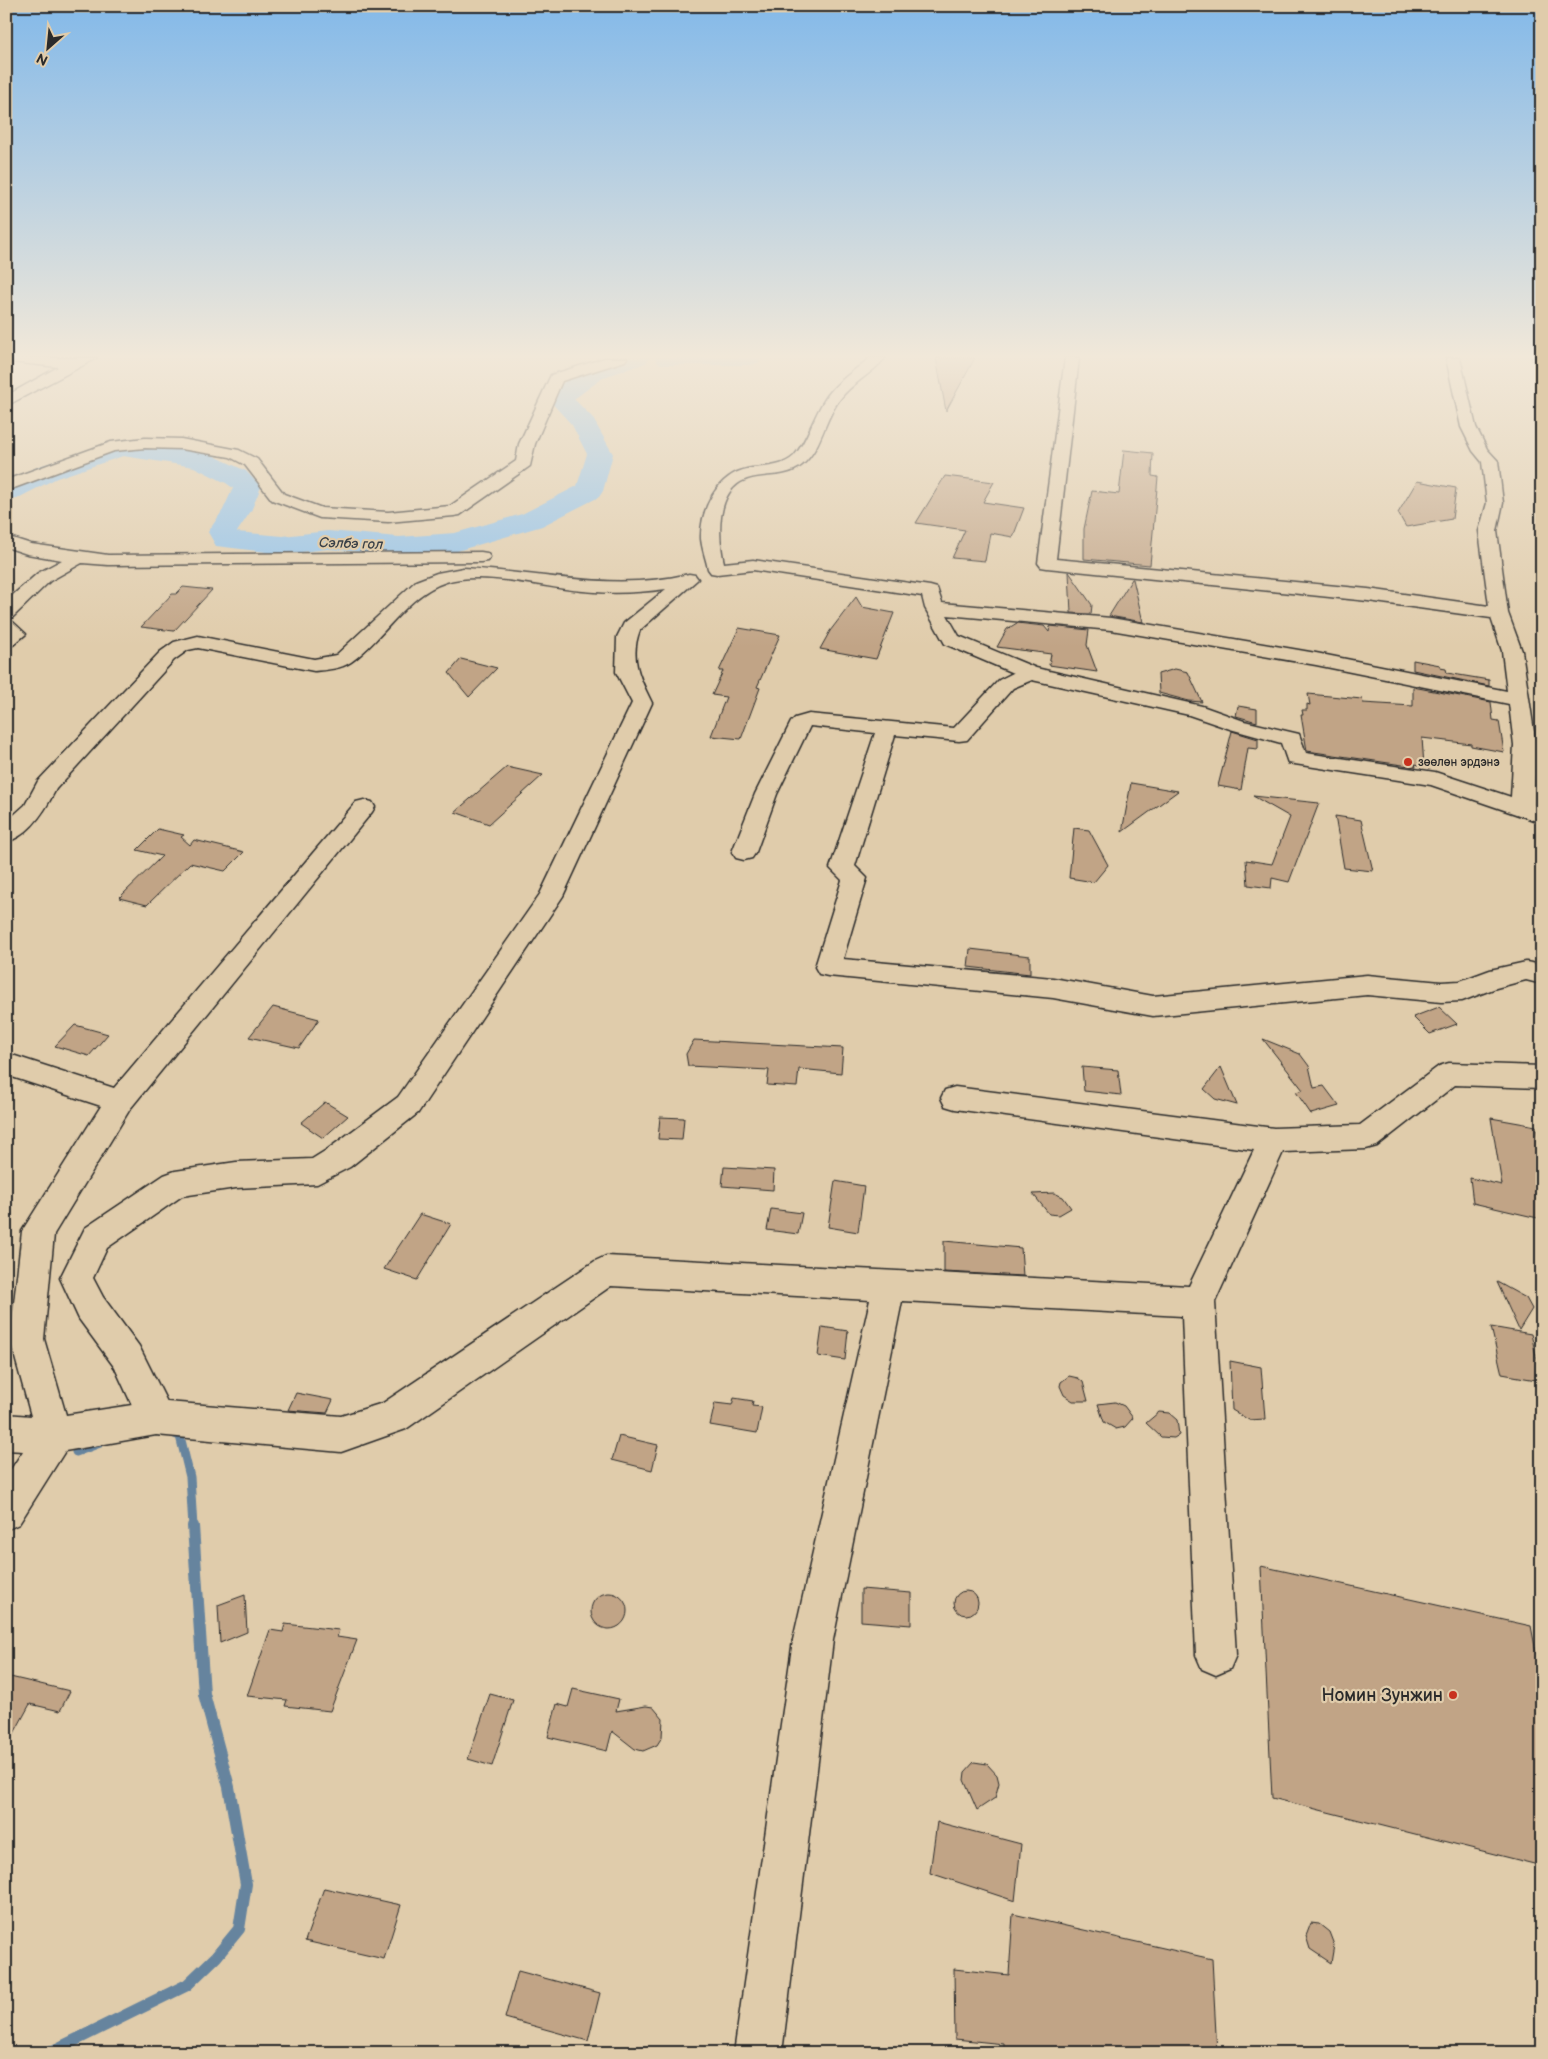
<svg xmlns="http://www.w3.org/2000/svg" width="1548" height="2059" viewBox="0 0 1548 2059" font-family="'Balsamiq Sans',sans-serif">
	<style>
		.lines { fill: none; stroke-linecap: round; stroke-linejoin: round }
		.stream-far1 { stroke: #66849e; stroke-width: 9 }
		.stream { stroke: #66849e; stroke-width: 12 }
		.river { fill: #8dc0ea; fill-rule: evenodd }
		.building { fill: #c1a486; stroke: #2b2b2b }
		.minor-casing { stroke: #2b2b2b; stroke-width: 3 }
		.major-casing { stroke: #2b2b2b; stroke-width: 3 }
		.minor { fill: #e0ccab; fill-rule: evenodd }
		.major { fill: #e0ccab; fill-rule: evenodd }
		.poi-dot { fill: #c8321e; stroke: #e0ccab; stroke-width: 2 }
		.labels { text-anchor: middle; stroke-width: 4.5; stroke-linejoin: round; paint-order: stroke }
		.far-poi-label { font-size: 12px; fill: #2b2b2b; stroke: #e0ccab; text-anchor: start }
		.far-water-label { font-size: 14px; font-style: italic; fill: #3a4148; stroke: #e0ccab }
		.near-poi-label { font-size: 18px; fill: #2b2b2b; stroke: #e0ccab; text-anchor: end }
	</style>
	<rect width="100%" height="100%" fill="#e0ccab"/>
	<filter id="ink" filterUnits="userSpaceOnUse"><feTurbulence type="fractalNoise" baseFrequency=".02" numOctaves="2"/><feDisplacementMap in="SourceGraphic" scale="10" xChannelSelector="R" yChannelSelector="G"/><feConvolveMatrix kernelMatrix="1 2 1 2 8 2 1 2 1" color-interpolation-filters="sRGB"/></filter>
	<g filter="url(#ink)">
		<g class="lines">
			<g class="stream-far1">
				<path d="M172 1433 180 1436 190 1477 193 1527"/>
				<path d="M76 1452 100 1443"/>
			</g>
			<path class="stream" d="M49 2053 187 1985 216 1957 239 1929 246 1884 229 1787 204 1694 193 1526"/>
			<g class="river">
				<path d="M612 358H649L646 363 604 377 574 399 592 417 613 454 603 491 599 497 542 526 457 551 399 555 328 549 283 554 216 546 208 532 223 510 233 488 226 483 194 467 123 456 57 478 16 499 6 501V482L39 466 121 440 210 454 246 471 261 487 251 511 237 532 283 536 328 531 399 537 455 533 522 514 577 486 587 454 572 425 548 399C563 378 588 366 612 358Z"/>
				<path d="M655 358H761L758 363 750 365H666L658 363Z"/>
			</g>
		</g>
		<g class="building">
			<path d="M936 358H975L946 411Z"/>
			<path d="M1124 450 1153 453 1152 476 1158 477 1150 565 1084 559V529L1092 491 1119 494Z"/>
			<path d="M945 476 994 482 983 502 1024 508 1013 537 990 533 985 561 952 558 965 530 916 523Z"/>
			<path d="M1417 481 1456 488 1452 519 1406 527 1398 513Z"/>
			<path d="M1069 572 1092 605 1091 614 1071 613Z"/>
			<path d="M1132 579H1133L1143 622 1109 616Z"/>
			<path d="M183 587 212 590 174 631 141 627 172 594H176Z"/>
			<path d="M856 597 862 607 894 613 876 659 820 649 830 631Z"/>
			<path d="M1017 623 1044 626 1049 632 1050 626 1089 630 1087 645 1097 672 1049 665 1051 654 997 647 1007 629Z"/>
			<path d="M739 628 780 635 757 687 760 688 741 739 711 736 726 697 712 695 723 671H719Z"/>
			<path d="M461 659 497 668 469 697 449 673Z"/>
			<path d="M1413 660 1440 665V668L1446 669 1447 673 1489 680V686L1413 670Z"/>
			<path d="M1175 669 1188 672 1202 702 1189 701 1159 693 1158 674Z"/>
			<path d="M1413 687 1491 702 1493 720 1499 721 1504 752 1471 746V744L1422 738 1424 766 1415 764 1416 767 1307 751 1301 715H1303L1302 710H1307V704L1310 705 1308 694 1362 699 1363 703 1413 706Z"/>
			<path d="M1238 706 1257 709V722L1236 716Z"/>
			<path d="M1232 731 1258 739V749L1248 748 1241 790 1218 786Z"/>
			<path d="M507 767 543 775 489 824 455 812Z"/>
			<path d="M1131 783 1178 791 1122 832Z"/>
			<path d="M1253 796 1319 803 1289 882 1272 878 1271 888 1248 885 1246 860 1272 864 1290 817Z"/>
			<path d="M1335 816 1361 820 1373 871 1344 868Z"/>
			<path d="M1074 828 1089 830 1108 865 1094 882 1069 878Z"/>
			<path d="M158 829 184 835 181 837 190 845 194 840 244 852 225 871 190 863 147 905 119 898 162 856 137 850Z"/>
			<path d="M970 949 1030 956V974L968 967Z"/>
			<path d="M273 1007 319 1019 299 1048 249 1037Z"/>
			<path d="M1439 1007 1457 1024 1430 1034 1413 1017Z"/>
			<path d="M75 1025 108 1034 89 1056 55 1046Z"/>
			<path d="M1263 1039 1300 1054 1309 1066 1314 1088 1324 1086 1339 1106 1311 1114 1296 1092 1303 1090Z"/>
			<path d="M694 1040 843 1048 841 1073 799 1069 797 1087 767 1085 769 1070 688 1066 686 1054Z"/>
			<path d="M1082 1067 1118 1070 1121 1095 1084 1091Z"/>
			<path d="M1221 1067 1237 1105 1215 1099 1204 1089Z"/>
			<path d="M325 1102 348 1116 323 1138 301 1123Z"/>
			<path d="M660 1117 684 1118 682 1140 658 1139Z"/>
			<path d="M1491 1118 1536 1126 1542 1163V1219L1473 1203 1470 1178 1502 1185Z"/>
			<path d="M724 1167 774 1170 773 1190 722 1186Z"/>
			<path d="M835 1181 864 1186 858 1232 828 1227Z"/>
			<path d="M1054 1193 1063 1197 1071 1208 1059 1215 1049 1214 1033 1194Z"/>
			<path d="M771 1209 802 1213 798 1234 767 1230Z"/>
			<path d="M420 1214 451 1224 417 1280 384 1269Z"/>
			<path d="M944 1241 1021 1248 1023 1276 944 1272Z"/>
			<path d="M1497 1282 1526 1298 1532 1309 1519 1330Z"/>
			<path d="M822 1327 848 1331 845 1360 818 1356Z"/>
			<path d="M1491 1327 1531 1334 1542 1381 1502 1374Z"/>
			<path d="M1230 1361 1261 1367 1265 1419 1249 1420 1232 1410Z"/>
			<path d="M1069 1376 1078 1378 1083 1382 1088 1401H1073L1064 1395 1060 1386 1061 1382Z"/>
			<path d="M296 1393 333 1400 327 1413 288 1410Z"/>
			<path d="M734 1398 753 1401 752 1406 762 1407 757 1433 710 1425 715 1403 732 1405Z"/>
			<path d="M1115 1402 1124 1406 1133 1418 1125 1427 1116 1429 1104 1422 1098 1404Z"/>
			<path d="M1159 1412 1169 1413 1177 1420 1179 1435 1174 1438 1161 1437 1146 1423Z"/>
			<path d="M619 1436 658 1445 652 1470 612 1460Z"/>
			<path d="M1261 1566 1531 1626 1542 1683V1866L1272 1798Z"/>
			<path d="M861 1589 911 1593V1625L861 1621Z"/>
			<circle cx="966" cy="1603" r="12"/>
			<circle cx="609" cy="1611" r="18"/>
			<path d="M245 1595 247 1632 220 1643 218 1605Z"/>
			<path d="M285 1624 339 1630 337 1637 357 1640 330 1711 285 1706 287 1700 247 1696 270 1630 283 1632Z"/>
			<path d="M6 1676 70 1691 60 1711 30 1704 6 1748Z"/>
			<path d="M573 1689 619 1699 616 1711 646 1706 653 1707 663 1719 662 1737 657 1745 643 1751 635 1749 612 1731 607 1751 548 1737 557 1704 568 1707Z"/>
			<path d="M490 1694 513 1700 492 1766 468 1759Z"/>
			<path d="M974 1762 987 1764 997 1775 999 1783 995 1798 977 1810 964 1780 965 1772Z"/>
			<path d="M937 1822 1021 1844 1015 1901 930 1873Z"/>
			<path d="M324 1888 401 1905 384 1959 305 1941Z"/>
			<path d="M1013 1914 1212 1959 1217 2053H1004V2044L955 2039 954 1969 1009 1975Z"/>
			<path d="M1311 1923 1319 1924 1329 1932 1334 1945 1331 1963 1310 1949 1306 1936Z"/>
			<path d="M518 1971 600 1993 588 2041 505 2018Z"/>
		</g>
		<g class="lines">
			<defs>
				<g id="minor">
					<path d="M6 358H97L6 406V396L58 367 11 362 6 361Z"/>
					<path d="M605 358H627L625 361 562 381 535 444 530 466 460 515 454 516 388 522 320 518 272 500 245 465 230 457 181 449 145 448 114 451 6 491V480L111 442 145 438 181 439 239 450 257 459 284 494 322 508 388 512 450 506 516 461 519 444 551 375Z"/>
					<path d="M870 358H885C872 374 852 383 840 399 824 419 822 448 802 465 786 478 765 473 747 479 715 490 718 537 724 563L753 560 930 586 937 588 942 603 1111 618 1316 653 1507 691 1502 651 1491 618 1368 601 1047 568 1041 567 1038 563 1065 358H1079L1056 559 1368 589 1489 606 1479 531 1487 503 1482 462 1473 451 1461 427 1446 358H1460L1476 427 1487 449 1498 461 1503 503 1497 531 1508 613 1522 651 1536 745 1534 805 1542 808V823L1431 785 1288 763 1281 743 1230 729 1189 715 1032 680 1013 688 967 740 959 741 895 735 855 866 867 878 843 959 1053 978 1153 996 1367 975 1441 982 1460 981 1490 970 1526 962 1542 965V984L1526 980 1496 988 1462 1001 1441 1002 1367 995 1153 1016 1053 998 828 976 819 974 815 967 842 880 830 868 875 733 810 726 777 794 756 852 752 858 744 860 736 858 732 852 755 794 791 722 795 718 809 714 954 728 999 680 1013 673 945 644 925 608 922 596 753 570 717 574 711 573 708 569C706 559 702 549 701 539 700 510 717 475 747 469 763 466 781 468 794 456 808 440 813 417 825 399 836 382 854 371 870 358ZM947 615 1111 630 1316 665 1509 704 1514 745 1511 797 1435 772 1306 753 1299 734 1244 721 1202 706 1036 668 959 636Z"/>
					<path d="M6 536 31 544 108 555 481 552 487 553 490 557 487 561 481 562 108 565 82 563 50 581 13 617 6 619V601L38 573 62 560 27 554 6 547Z"/>
					<path d="M463 568C538 572 614 592 689 574L695 575 698 579 640 630C629 658 640 679 652 703L563 896 418 1113 350 1167 317 1184 236 1188 182 1196 107 1248 93 1278 103 1297 139 1346 167 1402 341 1416 383 1403 595 1261 606 1256 1189 1286 1254 1150 955 1109 945 1106 941 1098 945 1090 955 1087 1274 1128 1360 1125 1439 1066 1449 1063 1542 1066V1088L1455 1085 1377 1146 1366 1149 1283 1152 1215 1302 1236 1655 1230 1669 1216 1675 1202 1669 1196 1655 1182 1316 902 1301 833 1640 782 2053H734L793 1640 870 1300 611 1286 406 1429 341 1452 156 1435 65 1451 19 1524 6 1530V1477L23 1451 6 1450V1414L31 1416 10 1339 22 1231 101 1106 6 1075V1053L114 1088 356 802 364 800 372 802 375 807 372 812 130 1109 54 1234 44 1339 66 1415 132 1405 115 1368 79 1319 60 1278 85 1228 164 1175 175 1171 236 1162 312 1159 328 1149 398 1097 540 894 632 703 616 672 617 637 624 623 666 589C638 593 611 594 583 591 545 588 482 570 446 582 406 595 384 639 351 662 341 669 326 670 314 671L198 648 188 650 174 660 56 789C46 809 30 836 6 842V822L25 805 38 781 160 652 174 642 198 636 314 659 336 655 416 581 437 573Z"/>
					<path d="M6 620 13 622 26 634 13 645 6 647Z"/>
				</g>
				<path id="major" d="M1532 358H1542V370L1537 369Z"/>
			</defs>
			<use href="#minor" class="minor-casing"/>
			<use href="#major" class="major-casing"/>
			<use href="#minor" class="minor"/>
			<use href="#major" class="major"/>
		</g>
	</g>
	<linearGradient id="sky" x2="0" y2="1"><stop stop-color="#83b9e9"/><stop offset="0.55" stop-color="#f1e8d9"/><stop offset="1" stop-color="#f1e8d9" stop-opacity="0"/></linearGradient>
	<rect width="1548" height="647" fill="url(#sky)"/>
	<g class="poi-dot">
		<circle cx="1408" cy="762" r="5"/>
		<circle cx="1453" cy="1695" r="5"/>
	</g>
	<g class="labels">
		<g class="far-poi-label">
			<text x="1418" y="766">зөөлөн эрдэнэ</text>
		</g>
		<g class="far-water-label">
			<text transform="translate(351 543) rotate(2)" y="5">Сэлбэ гол</text>
		</g>
		<g class="near-poi-label">
			<text x="1443" y="1701">Номин Зунжин</text>
		</g>
	</g>
	<rect width="1548" height="2059" fill="none" stroke="#e0ccab" stroke-width="25"/>
	<rect x="12" y="12" width="1523" height="2034" fill="none" stroke="#2b2b2b" stroke-width="2" filter="url(#ink)"/>
	<g transform="translate(48 48) rotate(207)" stroke="#e0ccab" stroke-width="4" paint-order="stroke">
	<path d="M0-4L9 19L0 12L-9 19Z" fill="#2b2b2b"/>
	<text y="-8" font-size="14" font-weight="bold" text-anchor="middle" fill="#2b2b2b">N</text>
	</g>
</svg>
